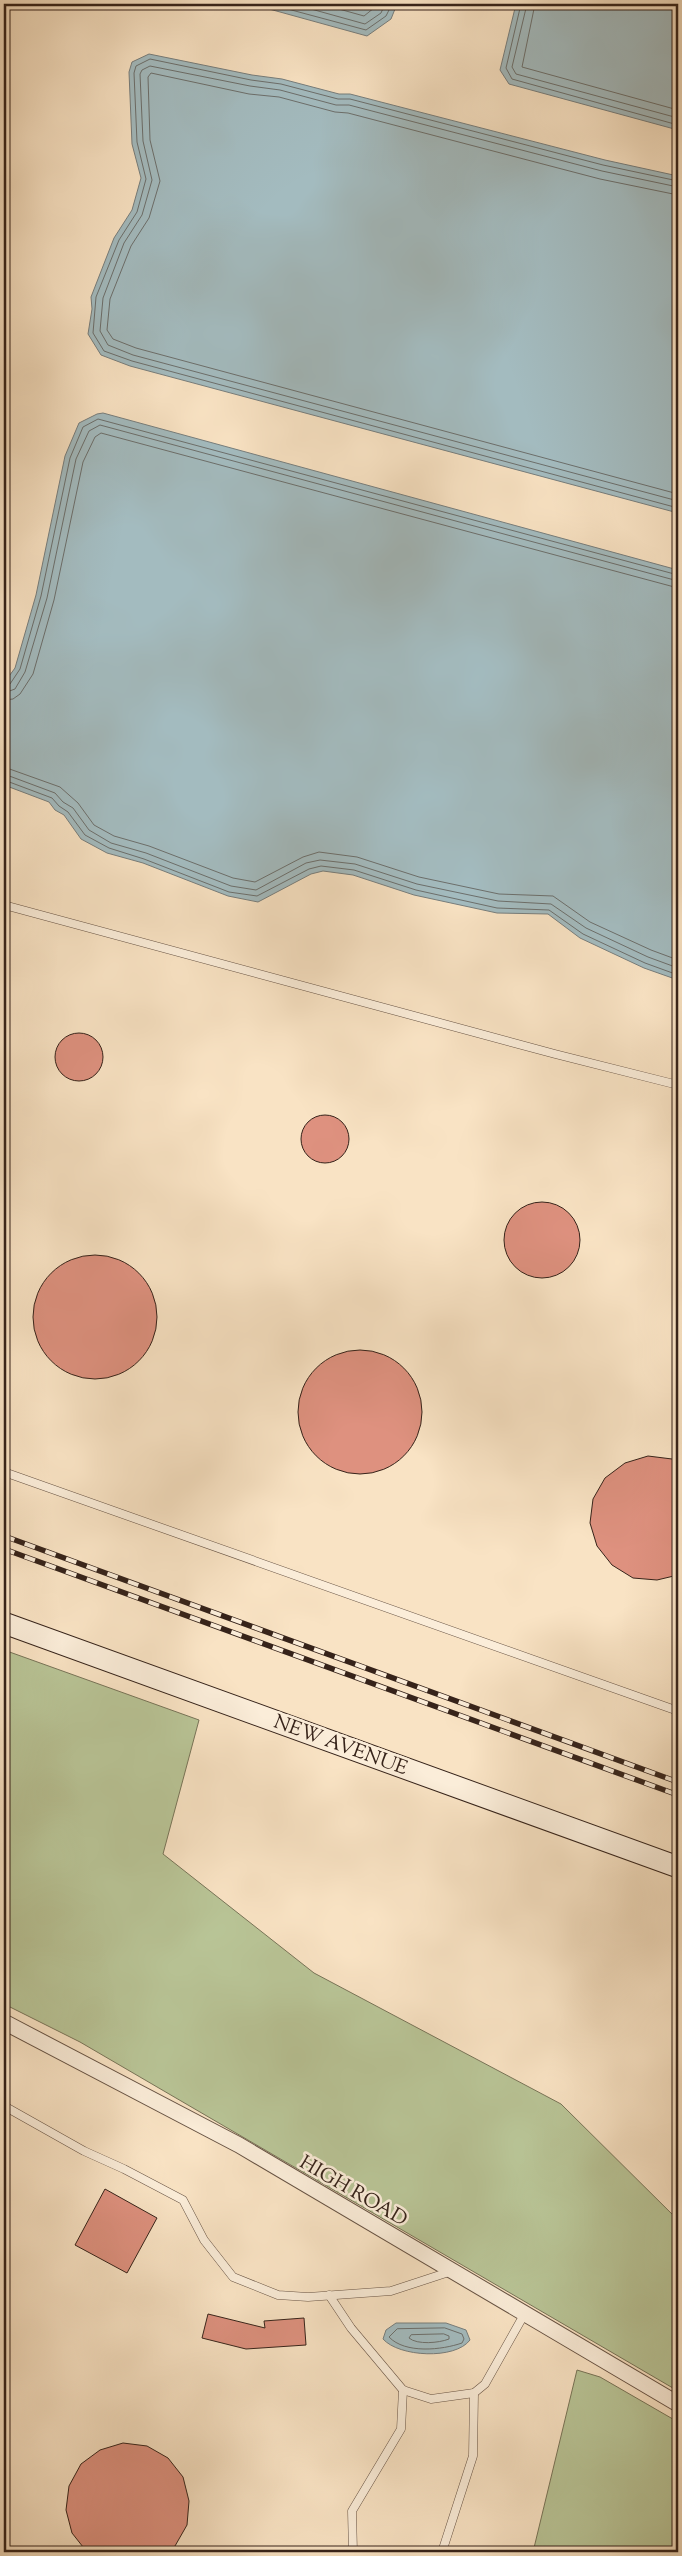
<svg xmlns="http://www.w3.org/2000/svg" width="682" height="2556" viewBox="0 0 682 2556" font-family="'Sorts Mill Goudy',serif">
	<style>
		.green { fill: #b9c597; stroke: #787458 }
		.water { fill: #a3bbbf; stroke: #777e7d }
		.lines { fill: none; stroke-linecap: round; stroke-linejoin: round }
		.shore { stroke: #6c6f6c; stroke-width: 1 }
		.building { fill: #de917f; stroke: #36231a }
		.lane-casing { stroke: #675344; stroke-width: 9 }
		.street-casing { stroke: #675344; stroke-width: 17 }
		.secondary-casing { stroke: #36231a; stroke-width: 23 }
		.lane { stroke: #fbedd9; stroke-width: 8 }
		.street { stroke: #fbedd9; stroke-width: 15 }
		.secondary { stroke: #fbedd9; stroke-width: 21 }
		.rail-casing { stroke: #36231a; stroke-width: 5.5 }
		.rail { stroke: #fbedd9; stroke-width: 4; stroke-dasharray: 11; stroke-linecap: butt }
		.labels { text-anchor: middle; stroke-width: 5; stroke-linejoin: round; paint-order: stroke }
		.street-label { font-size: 20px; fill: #36231a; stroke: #fbedd9 }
	</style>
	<rect width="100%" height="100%" fill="#f9e3c4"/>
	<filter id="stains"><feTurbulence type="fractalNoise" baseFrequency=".004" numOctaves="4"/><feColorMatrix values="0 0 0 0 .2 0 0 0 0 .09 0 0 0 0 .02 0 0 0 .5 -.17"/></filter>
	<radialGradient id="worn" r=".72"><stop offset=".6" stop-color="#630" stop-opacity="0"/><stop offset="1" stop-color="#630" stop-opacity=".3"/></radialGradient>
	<g class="green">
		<path d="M4 1650 199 1720 163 1854 314 1973 561 2104 678 2220V2391L80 2042 4 2004Z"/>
		<path d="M577 2370 600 2377 678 2422V2552H533Z"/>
	</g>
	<g class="water">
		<path d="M251 4H397L391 19 367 36Z"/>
		<path d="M516 4H678V130L509 84 500 70Z"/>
		<path d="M149 54 252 75 282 79 339 94H350L605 160 678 176V513L130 366 101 355 88 334 92 309 91 297 114 238 132 210 141 178 132 144 129 72 132 62Z"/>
		<path d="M103 413 678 570V980L644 968 580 938 548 914 497 913 414 895 353 875 323 871 311 874 258 902 228 896 143 863 107 853 81 839 64 815 55 810 49 802 4 785V683L15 668 36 595 65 456 79 423 97 414Z"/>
		<path d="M396 2323H446L466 2330 470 2340C455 2360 399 2357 383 2339L386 2330Z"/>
	</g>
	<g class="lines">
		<g class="shore">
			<path d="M269 4 366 30 386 16 392 4"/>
			<path d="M293 4 365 24 381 13 385 4"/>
			<path d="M321 4 364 16 374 8 377 4"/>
			<path d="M521 4 506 68 512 79 678 125"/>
			<path d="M527 4 512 67 516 74 678 118"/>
			<path d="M535 4 522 67 678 110"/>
			<path d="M678 181 603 165 350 99H338L281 84 251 80 150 59 136 66 134 73 137 142 146 179 137 212 119 240 96 297 93 333 104 351 132 361 678 508"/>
			<path d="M678 187 602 171 349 105H336L280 90 250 86 150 66 142 70 140 74 143 141 152 180 142 215 124 243 103 298 100 331 108 345 133 355 678 501"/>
			<path d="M678 195 600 179 348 113 335 112 279 97 249 94 151 73 148 77 150 140 160 181 149 218 131 246 110 299 107 330 113 339 136 348 678 494"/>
			<path d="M4 686 10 684 20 669 41 596 70 458 83 427 98 419 678 575"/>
			<path d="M4 693 15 689 25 672 47 598 76 459 89 431 100 425 678 581"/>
			<path d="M4 700 13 699 20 694 33 674 54 600 83 462 95 437 101 433 678 588"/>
			<path d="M4 767 60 787 78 803 94 825 114 836 149 846 233 878 255 882 303 857 319 852 357 857 419 877 499 894 553 896 590 922 651 950 678 960"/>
			<path d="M4 774 55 793 63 802 73 808 89 830 111 843 146 853 231 886 256 890 306 863 320 860 355 864 417 884 498 901 551 904 586 928 648 957 678 968"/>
			<path d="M4 780 52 798 59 806 68 812 85 835 109 848 144 859 229 892 257 896 309 869 321 866 354 870 416 890 497 908 549 910 583 934 645 963 678 975"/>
			<path d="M445 2328 462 2334 464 2339 462 2343C442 2350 405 2354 389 2337L397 2329Z"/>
			<path d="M444 2334 449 2336V2339C439 2343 417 2345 409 2338L411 2335Z"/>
		</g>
	</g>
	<g class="building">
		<circle cx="79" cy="1057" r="24"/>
		<circle cx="325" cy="1139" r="24"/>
		<circle cx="542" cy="1240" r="38"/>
		<circle cx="95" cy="1317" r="62"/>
		<circle cx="360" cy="1412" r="62"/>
		<path d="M648 1456 672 1459 678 1463V1575L657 1580 633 1578 612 1565 597 1546 590 1523 593 1499 605 1478 625 1463Z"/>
		<path d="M105 2189 157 2218 127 2273 75 2245Z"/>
		<path d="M208 2314 265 2328 264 2321 304 2318 306 2345 246 2349 202 2338Z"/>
		<path d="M123 2443 147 2446 168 2458 183 2477 189 2501 187 2525 175 2546 167 2552H87L72 2533 66 2510 69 2486 81 2464 100 2450Z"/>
	</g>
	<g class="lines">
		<defs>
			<g id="lane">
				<path d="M4 905 555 1054 678 1085"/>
				<path d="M4 1472 678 1711"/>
				<path d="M4 2106 84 2151 124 2169 183 2200 204 2240 233 2277 278 2295 308 2297 391 2291 452 2271"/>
				<path d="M329 2295 351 2328 403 2390 431 2399 474 2393 485 2384 525 2313"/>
				<path d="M353 2552 352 2511 401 2429 403 2390"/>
				<path d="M442 2552 473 2456 474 2393"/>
			</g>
			<path id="street" d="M4 2022 239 2145 678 2404"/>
			<path id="secondary" d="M4 1623 678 1867"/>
		</defs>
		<use href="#lane" class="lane-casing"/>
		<use href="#street" class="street-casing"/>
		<use href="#secondary" class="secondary-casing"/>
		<use href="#lane" class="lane"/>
		<use href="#street" class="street"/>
		<use href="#secondary" class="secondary"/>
		<defs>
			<g id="rail">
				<path d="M4 1536 678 1782"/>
				<path d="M4 1549 678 1795"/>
			</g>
		</defs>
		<use href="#rail" class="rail-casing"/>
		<use href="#rail" class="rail"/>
	</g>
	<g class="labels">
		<g class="street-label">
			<text transform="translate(341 1744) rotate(20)" y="7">NEW AVENUE</text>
			<text transform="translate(354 2190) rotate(30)" y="7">HIGH ROAD</text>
		</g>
	</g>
	<rect width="682" height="2556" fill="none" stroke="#f9e3c4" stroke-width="20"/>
	<rect x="5" y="5" width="672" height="2546" fill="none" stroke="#36231a" stroke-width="2.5"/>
	<rect x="10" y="10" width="662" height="2536" fill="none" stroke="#36231a"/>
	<rect width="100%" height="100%" filter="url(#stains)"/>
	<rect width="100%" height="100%" fill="url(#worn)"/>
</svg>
